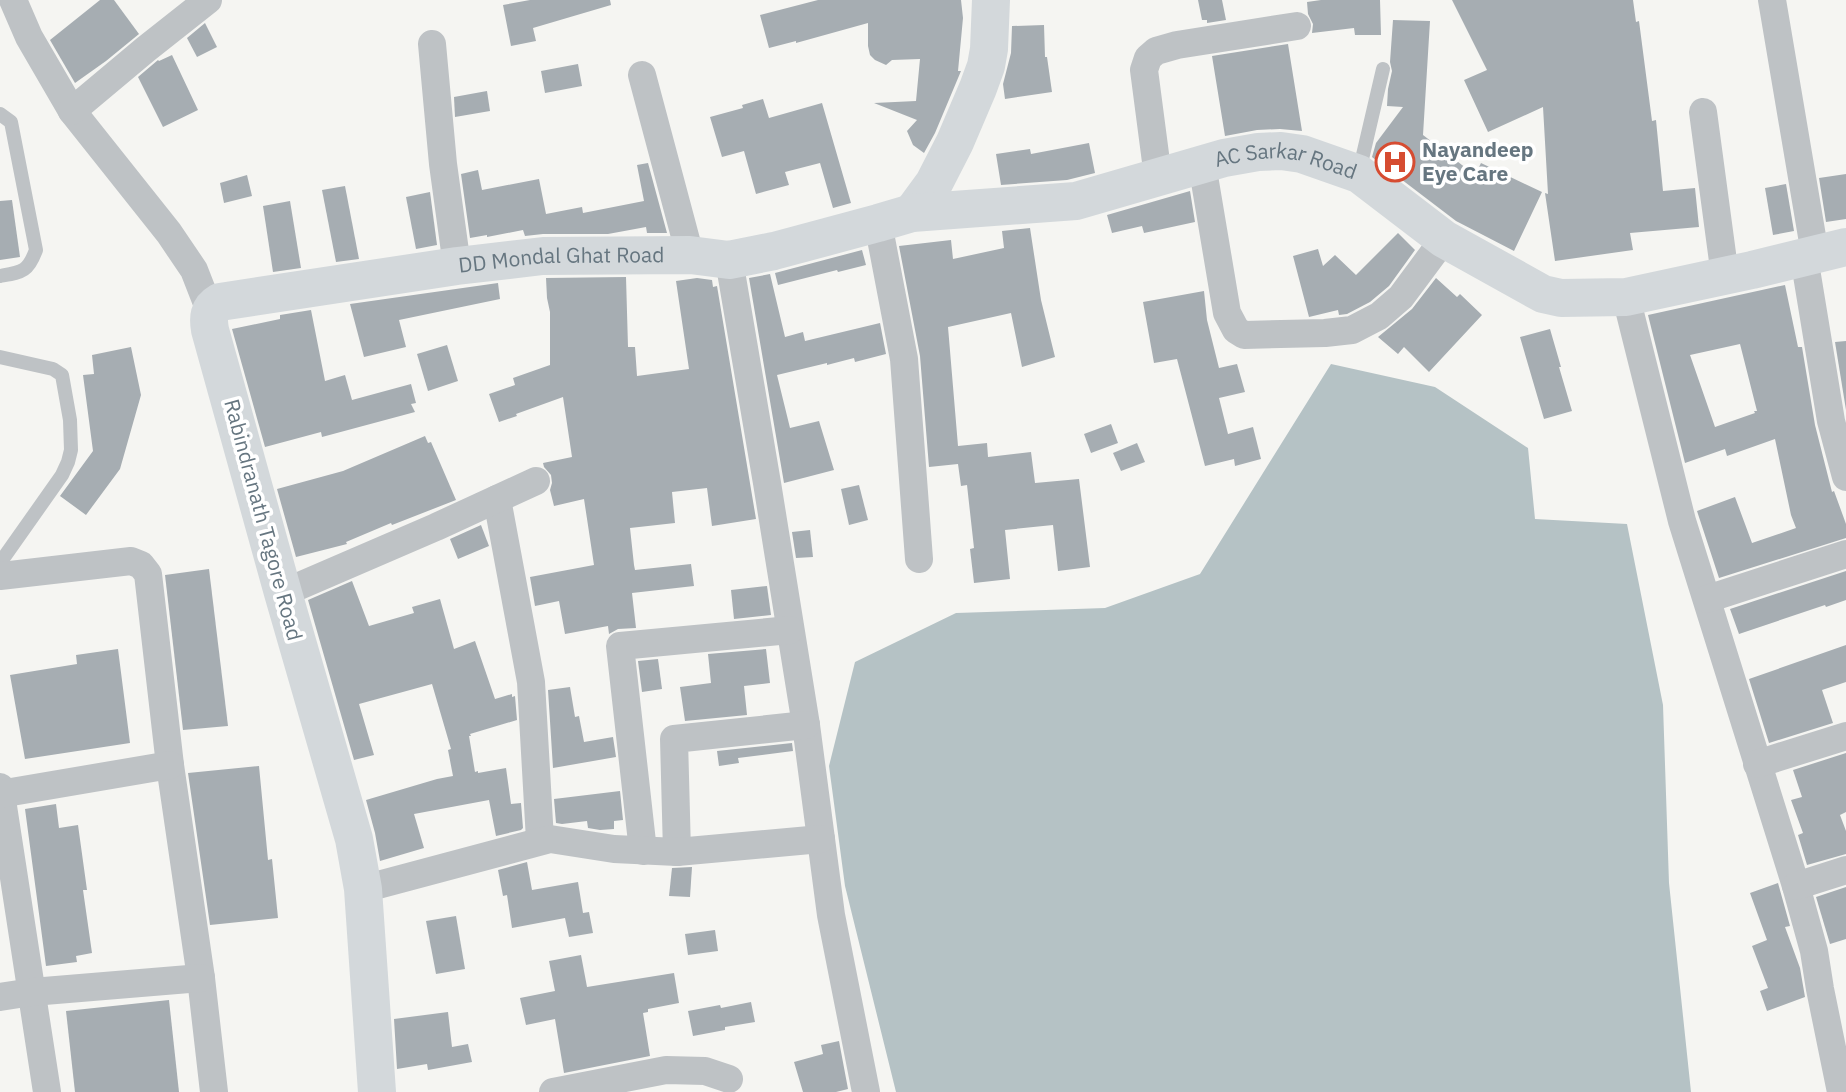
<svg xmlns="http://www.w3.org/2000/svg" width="1846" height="1092" viewBox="0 0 1846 1092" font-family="'IBM Plex Sans',sans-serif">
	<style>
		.water { fill: #b5c2c5 }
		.building { fill: #a6adb2; fill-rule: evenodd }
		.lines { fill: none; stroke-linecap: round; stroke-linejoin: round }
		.lane { stroke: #bec2c5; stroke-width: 14 }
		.street { stroke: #bec2c5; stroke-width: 28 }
		.secondary { stroke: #d3d8db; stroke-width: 38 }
		.labels { text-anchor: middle; stroke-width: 7; stroke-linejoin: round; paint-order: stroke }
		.poi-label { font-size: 21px; font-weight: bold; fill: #667680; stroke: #fff; text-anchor: start }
		.street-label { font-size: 21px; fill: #667680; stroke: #fff }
	</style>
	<rect width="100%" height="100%" fill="#f5f5f2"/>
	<path class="water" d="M1331 364 1435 387 1528 448 1535 519 1627 524 1663 705 1669 883 1691 1092H896L845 886 829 766 855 662 956 613 1105 608 1200 574Z"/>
	<g class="building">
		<path d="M100 0H114L139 34 106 61 75 83 50 40Z"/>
		<path d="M530 0H610L611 5 533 28 536 41 511 46 503 5Z"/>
		<path d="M818 0H961L963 18 958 71H961L935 133 924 153 913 145 907 131 917 120 874 103 916 101 920 59 892 60 886 65 875 60 870 55 868 46V23L796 43V41L769 48 760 15Z"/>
		<path d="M1198 0H1222L1226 20 1207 23V20H1202Z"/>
		<path d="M1321 0H1380L1381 35H1355L1354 28 1312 33 1313 24 1308 14 1307 2Z"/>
		<path d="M1452 0H1633L1636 22 1639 21 1652 121 1656 120 1663 191 1695 188 1699 227 1630 233 1633 250 1555 261 1545 193 1548 194 1543 107 1488 132 1464 80 1487 70Z"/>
		<path d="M1393 20 1430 21 1423 135 1475 175 1481 163 1542 192 1514 251 1456 221 1372 157 1376 143 1403 107 1387 106 1388 89 1392 71 1390 62Z"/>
		<path d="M205 23 217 47 197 57 187 38Z"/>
		<path d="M1044 25 1045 57H1047L1052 92 1005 99 1003 84 1011 53 1012 26Z"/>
		<path d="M1288 44 1302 131 1280 129 1257 130 1225 136 1212 56Z"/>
		<path d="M172 55 198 110 163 127 138 77 158 60 159 61Z"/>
		<path d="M578 64 582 86 545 93 541 71Z"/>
		<path d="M487 91 490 111 455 117 454 97Z"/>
		<path d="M763 99 769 118 822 103 851 203 833 208 820 163 785 172 789 185 756 194 744 151 722 157 710 117 743 108 742 105Z"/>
		<path d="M1089 143 1095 173 1067 180 1001 185 996 154 1030 149 1031 154Z"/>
		<path d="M648 163 667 233H647L646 227 608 234H543L525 236 523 230 487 237V235L470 238 461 174 478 170 482 190 539 179 546 214 582 207 583 213 644 201 637 165Z"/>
		<path d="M1846 174V219L1826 222 1819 178Z"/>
		<path d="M247 175 252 196 224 203 220 183Z"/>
		<path d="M1786 184 1794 231 1773 235 1765 188Z"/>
		<path d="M345 186 359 259 336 262 322 190Z"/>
		<path d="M1190 191 1195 222 1144 233 1142 226 1112 233 1107 215Z"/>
		<path d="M430 192 437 245 416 249 406 197Z"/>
		<path d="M12 200 20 257 0 260V201Z"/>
		<path d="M290 201 301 268 273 272 263 206Z"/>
		<path d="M1030 228 1041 300 1055 357 1022 367 1011 313 948 327 958 446 987 443 988 457 1031 452 1035 483 1079 479 1090 567 1058 571 1053 525 1005 530 1010 579 974 583 970 549 974 548 967 485 961 486 958 464 929 467 920 356 899 246 951 240 953 259 1004 248 1002 231Z"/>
		<path d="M1398 233 1415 250 1389 286 1370 302 1347 314 1339 315 1338 310 1309 317 1293 256 1318 249 1323 266 1335 255 1356 275Z"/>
		<path d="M862 250 866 265 838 272 837 270 778 285 775 273Z"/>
		<path d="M770 274 785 337 803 332 805 341 880 323 886 354 855 362 854 358 827 365V363L777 375 790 428 819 421 834 470 784 483 749 278Z"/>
		<path d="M626 277 628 347H635L637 376 689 369 676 281 697 278 712 280 713 287 717 286 756 519 712 526 707 488 672 492 675 523 630 528 634 565 635 570 691 564 694 586 632 593 636 628 618 629 609 634 608 626 565 634 559 601 535 606 530 577 594 565 584 499 554 506 550 490 552 483 551 475 544 467 543 463 572 457 563 397 516 414 517 416 499 422 489 394 515 385 513 378 550 365V312L547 298 546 278Z"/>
		<path d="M1436 278 1457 297 1460 294 1482 315 1429 372 1404 347 1398 354 1378 337 1412 309Z"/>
		<path d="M498 283 500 299 399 320 406 347 364 357 350 304Z"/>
		<path d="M1785 285 1798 347H1802L1815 425 1832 492 1834 491 1846 524V538L1719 578 1697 511 1735 497 1752 543 1796 528 1791 515 1775 439 1727 456 1725 449 1685 463 1648 315ZM1740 344 1757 411H1754L1755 413 1715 427 1690 355Z"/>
		<path d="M1204 291 1207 320 1219 368 1237 364 1245 392 1219 398 1228 434 1253 427 1261 459 1235 466 1234 459 1205 466 1177 359 1154 363 1143 302Z"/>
		<path d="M311 310 325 381 345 375 352 400 411 384 416 403 411 404 415 412 322 437 321 432 265 447 232 329 280 319V315Z"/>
		<path d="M1550 329 1561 367H1559L1572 411 1544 419 1520 337Z"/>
		<path d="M1846 341V410L1835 342Z"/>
		<path d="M447 345 458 381 428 391 417 354Z"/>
		<path d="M131 347 141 395 120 469 86 515 60 496 93 451 83 375 94 374 92 355Z"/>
		<path d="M1111 424 1118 443 1091 453 1084 434Z"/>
		<path d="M425 436 428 443 431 442 456 500 392 525 391 523 346 542 347 544 296 557 277 489 343 471Z"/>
		<path d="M1137 443 1145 462 1121 471 1113 453Z"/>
		<path d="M859 485 868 520 849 525 841 489Z"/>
		<path d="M481 525 489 546 458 559 450 539Z"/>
		<path d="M810 530 813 557 796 558 792 532Z"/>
		<path d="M209 569 228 726 183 730 165 575Z"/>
		<path d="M1846 571V600L1826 607 1825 605 1739 634 1730 609Z"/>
		<path d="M352 581 369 626 414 613 412 607 440 599 454 649 475 641 495 699 512 694V697L515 696 517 720 470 734 471 736H469L475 772 478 771V773L506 768 511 804 521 803 523 828 521 830 496 836 489 800 414 814 424 848 380 861 375 833 366 800 437 779 453 776 448 750 451 749 432 684 359 704 374 755 354 760 308 600Z"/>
		<path d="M767 586 771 615 734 619 731 590Z"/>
		<path d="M1846 645V682L1822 690 1833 723 1769 743 1749 679Z"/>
		<path d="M118 649 130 743 25 759 10 675 77 664 76 655Z"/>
		<path d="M766 649 770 683 744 686 747 715 685 721 680 687 711 683 708 654Z"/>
		<path d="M658 659 662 689 642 692 638 661Z"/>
		<path d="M570 687 575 717 579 716 584 742 613 737 616 757 553 768 548 690Z"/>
		<path d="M792 743 793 751 738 758 739 763 719 766 717 751Z"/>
		<path d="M1846 753V812L1840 815 1846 831V854L1807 865 1798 835 1803 833 1791 800 1802 797 1793 770Z"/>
		<path d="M259 766 268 860 272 859 278 918 210 925 188 773Z"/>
		<path d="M620 791 623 820 614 821V829L600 830 588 828 587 821 562 824 556 823 554 799Z"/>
		<path d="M56 804 59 828 78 825 87 890H83L92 953 76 956 77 962 46 966 25 809Z"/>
		<path d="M527 862 532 890 578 882 583 913 589 912 593 933 569 937 565 918 512 928 507 895 503 896 498 870Z"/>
		<path d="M692 867 690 897 669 896 672 868Z"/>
		<path d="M1778 883 1790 926 1785 927 1800 968 1805 997 1767 1011 1760 991 1768 988 1752 946 1767 940 1750 893Z"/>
		<path d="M1846 887V939L1830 944 1816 897Z"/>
		<path d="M456 916 465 969 436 974 426 921Z"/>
		<path d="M715 930 718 951 688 955 685 934Z"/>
		<path d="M581 955 587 987 674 973 679 1003 648 1009V1012L643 1013 650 1056 564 1073 555 1019 526 1025 520 998 555 991 549 961Z"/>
		<path d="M169 1000 179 1092H75L66 1011Z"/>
		<path d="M751 1002 755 1022 725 1027V1030L693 1036 688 1011 720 1005 721 1008Z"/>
		<path d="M448 1012 452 1047 468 1044 472 1062 428 1070 427 1064 397 1069 394 1019Z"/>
		<path d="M839 1041 848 1089 836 1092H803L794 1062 823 1054 821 1045Z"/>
	</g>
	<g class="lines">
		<g class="lane">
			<path d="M0 114 11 122 36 250C28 272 22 272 0 276"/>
			<path d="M1359 172 1383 69"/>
			<path d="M0 357 53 369 62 375 70 420 71 450 68 462 62 475 0 563"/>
		</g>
		<g class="street">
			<path d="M13 0 29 37 72 111 169 233 194 270 210 311"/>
			<path d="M1772 0 1815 254"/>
			<path d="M432 44 443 164 457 266"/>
			<path d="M642 75 690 255"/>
			<path d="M72 111 146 49 208 0"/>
			<path d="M1703 112 1725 276"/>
			<path d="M1202 164 1227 313 1236 330 1244 335 1325 333 1352 330 1379 316 1401 297 1444 239"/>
			<path d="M1158 177 1144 70 1148 58 1156 51 1177 45 1297 26"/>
			<path d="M878 223 904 359 919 559"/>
			<path d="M1804 257 1831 421 1846 477"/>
			<path d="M729 260 767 483 806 725 831 915 866 1092"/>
			<path d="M1626 297 1682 521 1796 886 1814 951 1820 989 1841 1092"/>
			<path d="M497 499 531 682 540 840"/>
			<path d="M0 576 131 561 141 565 148 574 170 765 201 978 214 1092"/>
			<path d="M283 593 436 527 536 481"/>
			<path d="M1707 599 1846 554"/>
			<path d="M1757 764 1846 736"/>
			<path d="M0 787 47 1092"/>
			<path d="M0 794 170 765"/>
			<path d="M643 851 620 646 790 630"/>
			<path d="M677 852 674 739 806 725"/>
			<path d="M1796 886 1846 870"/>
			<path d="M363 889 550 839 614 849 677 852 821 839"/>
			<path d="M0 997 32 992 201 978"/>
			<path d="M553 1092 666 1070 705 1071 729 1079"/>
		</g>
		<g class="secondary">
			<path d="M912 213 934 183 955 142 978 88 986 66 989 49 991 0"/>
			<path id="s1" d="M377 1092 363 889 354 839 283 593 210 330C208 318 208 309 220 302L457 266 543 256 690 255 729 260 774 251 878 223 912 213 1076 201 1224 158 1258 152 1281 151 1302 154 1359 174 1444 239 1543 294 1561 298 1626 297 1752 270 1846 247"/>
		</g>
	</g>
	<defs>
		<symbol id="hospital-ring" viewBox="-11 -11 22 22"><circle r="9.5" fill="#fff" stroke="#d64c31" stroke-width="1.5"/><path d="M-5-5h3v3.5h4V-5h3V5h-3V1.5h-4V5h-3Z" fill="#d64c31"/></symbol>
	</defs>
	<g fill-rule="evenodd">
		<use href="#hospital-ring" x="1373" y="140" width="44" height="44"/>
	</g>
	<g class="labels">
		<g class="poi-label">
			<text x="1422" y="157">Nayandeep<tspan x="1422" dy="24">Eye Care</tspan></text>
		</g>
		<g class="street-label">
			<text dy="7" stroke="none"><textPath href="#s1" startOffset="1899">AC Sarkar Road</textPath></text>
			<text dy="7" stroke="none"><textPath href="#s1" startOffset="1160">DD Mondal Ghat Road</textPath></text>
			<text transform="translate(263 520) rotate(75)" y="7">Rabindranath Tagore Road</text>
		</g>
	</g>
</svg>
